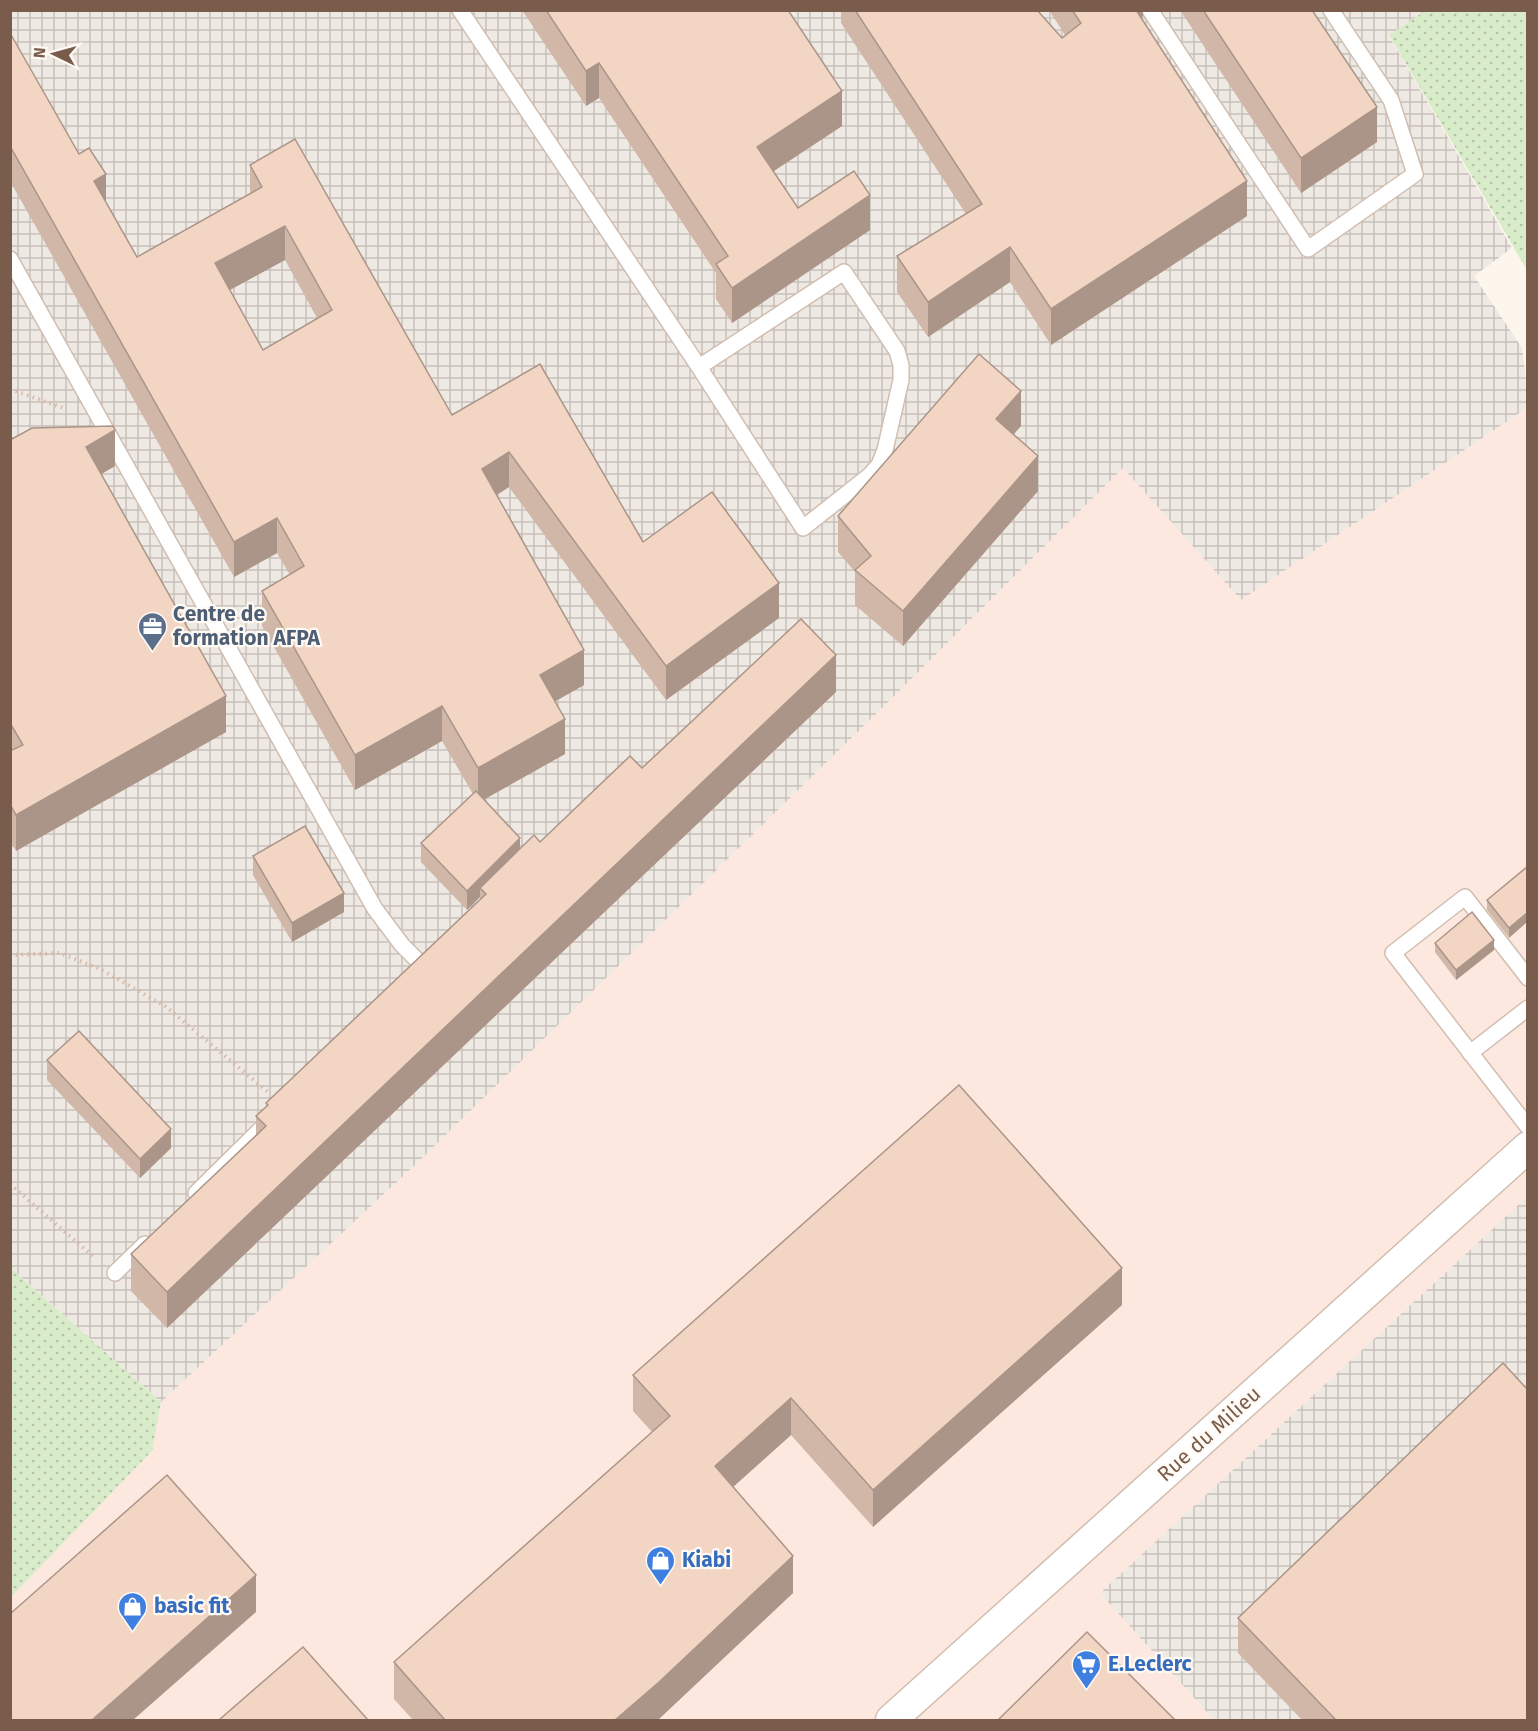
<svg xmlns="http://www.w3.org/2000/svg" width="1538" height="1731" viewBox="0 0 1538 1731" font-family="'Fira Sans',sans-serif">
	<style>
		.commercial { fill: #fde8e0 }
		.industrial { fill: url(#industrial-grid) }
		.grass { fill: url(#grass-dots) }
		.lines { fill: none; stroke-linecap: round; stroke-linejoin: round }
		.lane-casing { stroke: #d1beb0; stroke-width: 18 }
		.street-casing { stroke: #d1beb0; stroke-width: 33 }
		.path { stroke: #d9b8a5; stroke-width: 4; stroke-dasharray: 1.5 4.5; stroke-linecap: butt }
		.lane { stroke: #fff; stroke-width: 15 }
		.street { stroke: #fff; stroke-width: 30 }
		.wall { fill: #d1b7a8; fill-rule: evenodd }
		.shaded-wall { fill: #aa9588 }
		.building { fill: #f3d5c3; stroke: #aa9588; stroke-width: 1.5; fill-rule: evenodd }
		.labels { text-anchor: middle; stroke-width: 4.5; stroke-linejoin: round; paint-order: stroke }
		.service-label { font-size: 21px; font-weight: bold; fill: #4e5e75; stroke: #fffaf3; text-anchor: start }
		.street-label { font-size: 21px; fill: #7a5c4d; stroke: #fffaf3 }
		.shop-label { font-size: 21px; font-weight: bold; fill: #366cbe; stroke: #fffaf3; text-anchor: start }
	</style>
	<defs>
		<pattern id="industrial-grid" width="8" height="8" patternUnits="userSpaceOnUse" patternTransform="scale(1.5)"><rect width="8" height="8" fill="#efe9e4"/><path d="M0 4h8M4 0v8" fill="none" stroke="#c7c0bb"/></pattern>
		<pattern id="grass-dots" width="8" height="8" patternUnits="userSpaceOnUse" patternTransform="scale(1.5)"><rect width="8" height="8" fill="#d8ecc9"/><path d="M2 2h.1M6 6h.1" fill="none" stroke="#b4c2a5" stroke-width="1.8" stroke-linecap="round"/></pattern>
	</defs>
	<rect width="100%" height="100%" fill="#fdf6ec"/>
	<path class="commercial" d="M1527 408V1197L1100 1593 1214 1720H11L10 1597 152 1451 161 1402 414 1166 879 711 1123 467 1241 600Z"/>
	<g class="industrial">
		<path d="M11 11H1425L1389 36 1512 248 1474 276 1522 348 1527 386V408L1241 600 1123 468 879 711 414 1166 161 1402 11 1268Z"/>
		<path d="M1527 1197V1720H1214L1100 1593Z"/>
	</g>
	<g class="grass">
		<path d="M1425 11H1527V270L1389 35Z"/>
		<path d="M11 1268 161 1402 152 1451 11 1597Z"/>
	</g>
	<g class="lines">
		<defs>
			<g id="lane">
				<path d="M460 10 699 367 803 528 869 476 879 465 885 450 901 380V365L897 351 844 272 699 367"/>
				<path d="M1150 10 1308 249 1415 174 1391 100 1331 10"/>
				<path d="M10 259 375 909 402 945 424 967"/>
				<path d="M1528 978 1465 897 1393 953 1528 1127"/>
				<path d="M1470 1053 1528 1008"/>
				<path d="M196 1193 271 1119"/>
				<path d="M115 1273 145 1244"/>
			</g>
			<path id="street" d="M891 1720 1528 1147"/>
		</defs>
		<use href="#lane" class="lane-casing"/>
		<use href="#street" class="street-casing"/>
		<g class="path">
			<path d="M10 389 63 408"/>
			<path d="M10 957 14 955 60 953 100 969 165 1006 268 1092"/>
			<path d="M10 1184 95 1258"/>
		</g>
		<use href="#lane" class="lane"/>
		<use href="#street" class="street"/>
	</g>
	<g class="wall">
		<path d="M522 10H788L842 126 774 171 798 208 870 230 732 323 716 299V273L599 98 586 106Z"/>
		<path d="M841 10H1037L1062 38 1065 35 1049 10H1143V16L1141 19 1247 216 1051 345 1010 282 928 337 897 292V256L966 214 841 23Z"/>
		<path d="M1180 10H1312L1377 142 1301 193Z"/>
		<path d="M10 33 137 257 250 193V165L452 415 540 364 643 542 779 618 666 700 509 487 497 495 584 685 555 701 565 754 484 799 520 848 540 842 642 768 836 692 167 1328 131 1291V1254L256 1135V1116L266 1107V1103L480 899V897L467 910 421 862V843L473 794 442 741 355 790 262 626V591L290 575 277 553 234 577 10 181ZM285 260 317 318 263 350 230 290Z"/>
		<path d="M1021 426 1014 434 1038 491 903 646 855 605V572L838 552V516Z"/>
		<path d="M10 440 115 466 101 474 226 732 16 851 10 841Z"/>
		<path d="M253 856 344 912 292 942 253 875Z"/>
		<path d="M1527 867 1509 938 1487 910V900Z"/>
		<path d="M1435 943 1494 950 1456 980 1435 952Z"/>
		<path d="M47 1060 171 1148 140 1178 47 1080Z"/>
		<path d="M1122 1305 873 1527 791 1435 733 1487 793 1593 657 1720H413L394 1699V1662L652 1432 633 1411V1375Z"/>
		<path d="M1238 1618 1527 1720H1302L1238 1653Z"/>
	</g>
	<g class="shaded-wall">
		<path d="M1128 10H1143V16L1128 34Z"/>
		<path d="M599 63V98L586 106V71Z"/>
		<path d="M842 91V126L757 182V147Z"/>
		<path d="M1377 107V142L1301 193V158Z"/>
		<path d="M106 174V208L94 181Z"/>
		<path d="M1247 181V216L1051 345V309Z"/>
		<path d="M870 195V230L732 323V288Z"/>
		<path d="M285 226V260L215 298V263Z"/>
		<path d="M1010 247V282L928 337V302Z"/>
		<path d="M1021 391V426L996 454V419Z"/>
		<path d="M115 430V466L86 483V447Z"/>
		<path d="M509 452V487L482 504V469Z"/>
		<path d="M1038 456V491L903 646V611Z"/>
		<path d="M277 518V553L234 577V542Z"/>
		<path d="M779 583V618L666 700V666Z"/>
		<path d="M584 650V685L540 710V675Z"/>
		<path d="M836 655V692L167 1328V1292Z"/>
		<path d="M226 696V732L16 851V815Z"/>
		<path d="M442 706V741L355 790V755Z"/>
		<path d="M565 719V754L478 803V768Z"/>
		<path d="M520 838V857L480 888V897L467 910V891Z"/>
		<path d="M344 893V912L292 942V923Z"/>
		<path d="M1527 913V922L1509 938V928Z"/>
		<path d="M1494 940V950L1456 980V970Z"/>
		<path d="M171 1129V1148L140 1178V1159Z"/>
		<path d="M1122 1268V1305L873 1527V1490Z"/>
		<path d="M791 1398V1435L715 1503V1466Z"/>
		<path d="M793 1556V1593L658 1720H615Z"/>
		<path d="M256 1575V1612L133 1720H92Z"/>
	</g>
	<g class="building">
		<path d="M546 10H788L842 91 757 147 798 208 854 171 870 195 732 288 716 264 728 256 599 63 586 71Z"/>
		<path d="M855 10H1037L1062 38 1081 23 1072 10H1136L1247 181 1051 309 1010 247 928 302 897 256 982 204Z"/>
		<path d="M1203 10H1312L1377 107 1301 158Z"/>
		<path d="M10 33 79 154 89 148 106 174 94 181 137 257 262 187 250 165 295 139 452 415 540 364 643 542 712 492 779 583 666 666 509 452 482 469 584 650 540 675 565 719 478 768 442 706 355 755 262 591 304 566 277 518 234 542 10 146ZM285 226 332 310 263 350 215 263Z"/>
		<path d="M979 354 1021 391 996 419 1038 456 903 611 855 570 871 556 838 516Z"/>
		<path d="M113 426 115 430 86 447 226 696 16 815 10 804V751L23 745 10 723V440L32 428Z"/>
		<path d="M801 619 836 655 167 1292 131 1254 266 1126 256 1116 268 1105 266 1103 486 894 480 888 534 835 540 842 630 756 642 768Z"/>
		<path d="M476 791 520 838 467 891 421 843Z"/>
		<path d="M305 826 344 893 292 923 253 856Z"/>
		<path d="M1527 867V913L1509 928 1487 900Z"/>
		<path d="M1472 912 1494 940 1456 970 1435 943Z"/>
		<path d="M79 1031 171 1129 140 1159 47 1060Z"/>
		<path d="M959 1085 1122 1268 873 1490 791 1398 715 1466 793 1556 658 1683 615 1720H445L394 1662 670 1416 633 1375Z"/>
		<path d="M1503 1363 1527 1389V1720H1336L1238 1618Z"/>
		<path d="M167 1475 256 1575 92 1720H10V1614Z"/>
		<path d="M1087 1632 1175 1720H998Z"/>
		<path d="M303 1647 368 1720H219Z"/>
	</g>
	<defs>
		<symbol id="office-pin" viewBox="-11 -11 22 30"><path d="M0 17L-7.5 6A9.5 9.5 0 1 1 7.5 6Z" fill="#5c6f8a" stroke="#fffaf3"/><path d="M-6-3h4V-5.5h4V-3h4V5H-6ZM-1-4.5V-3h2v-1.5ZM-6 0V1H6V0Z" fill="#fff"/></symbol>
		<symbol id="shop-pin" viewBox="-11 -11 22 30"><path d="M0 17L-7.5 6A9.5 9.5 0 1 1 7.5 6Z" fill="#3f7fe0" stroke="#fffaf3"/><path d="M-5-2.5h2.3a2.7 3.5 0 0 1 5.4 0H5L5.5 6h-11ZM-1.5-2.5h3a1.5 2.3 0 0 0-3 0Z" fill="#fff"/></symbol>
		<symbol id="supermarket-pin" viewBox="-11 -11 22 30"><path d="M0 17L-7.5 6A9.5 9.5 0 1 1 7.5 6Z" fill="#3f7fe0" stroke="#fffaf3"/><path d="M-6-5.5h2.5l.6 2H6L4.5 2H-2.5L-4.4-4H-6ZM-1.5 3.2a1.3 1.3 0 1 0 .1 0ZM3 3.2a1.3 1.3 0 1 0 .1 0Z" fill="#fff"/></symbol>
	</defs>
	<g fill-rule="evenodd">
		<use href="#office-pin" x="136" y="610" width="33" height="45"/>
		<use href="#shop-pin" x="644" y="1544" width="33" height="45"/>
		<use href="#shop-pin" x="116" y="1590" width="33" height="45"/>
		<use href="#supermarket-pin" x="1070" y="1648" width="33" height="45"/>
	</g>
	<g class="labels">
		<g class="service-label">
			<text x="173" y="621">Centre de<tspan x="173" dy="24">formation AFPA</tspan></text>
		</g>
		<g class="street-label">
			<text transform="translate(1209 1434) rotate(-42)" y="7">Rue du Milieu</text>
		</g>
		<g class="shop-label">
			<text x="682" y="1567">Kiabi</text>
			<text x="154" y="1613">basic fit</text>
			<text x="1108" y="1671">E.Leclerc</text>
		</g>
	</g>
	<rect width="1538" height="1731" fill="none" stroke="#7a5c4d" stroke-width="24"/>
	<g transform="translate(54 54) rotate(275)" stroke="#fffaf3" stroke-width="4.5" paint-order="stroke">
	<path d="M0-4.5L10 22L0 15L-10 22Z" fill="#7a5c4d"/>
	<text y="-9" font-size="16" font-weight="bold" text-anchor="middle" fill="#7a5c4d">N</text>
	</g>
</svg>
